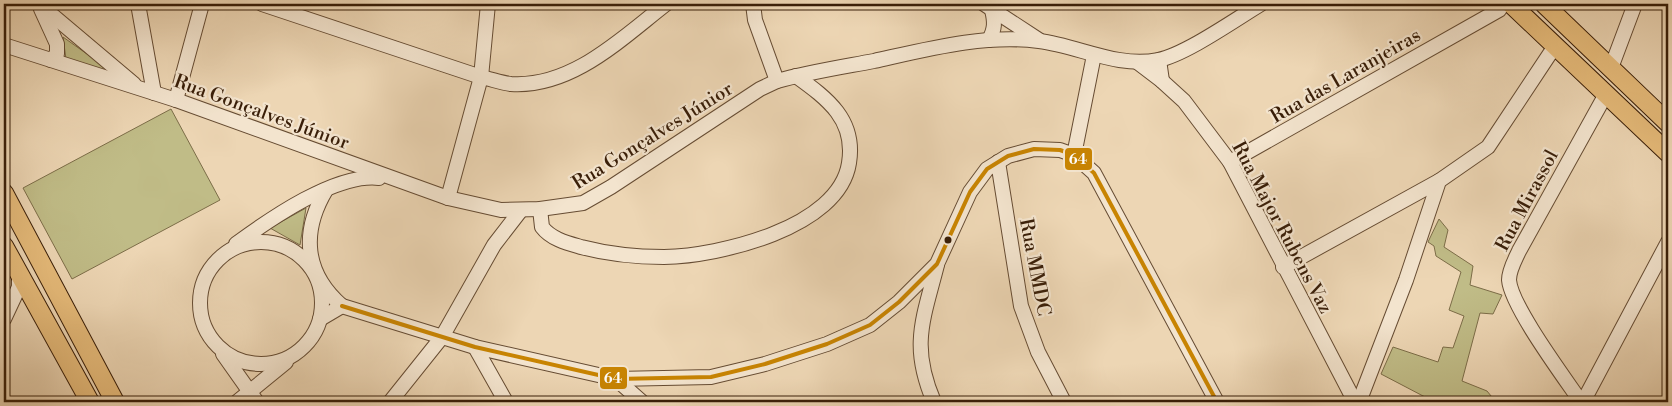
<svg xmlns="http://www.w3.org/2000/svg" width="1672" height="406" viewBox="0 0 1672 406" font-family="'Libre Bodoni',serif">
	<style>
		.green { fill: #c0bc87; stroke: #7c6d48 }
		.lines { fill: none; stroke-linecap: round; stroke-linejoin: round }
		.minor-casing { stroke: #664c33; stroke-width: 16 }
		.major-casing { stroke: #391e08; stroke-width: 20 }
		.minor { stroke: #f3e4ce; stroke-width: 14 }
		.major { stroke: #e6bb7a; stroke-width: 18 }
		.bus-1-casing { stroke: #f3e4ce; stroke-width: 8 }
		.bus-1 { stroke: #c88402; stroke-width: 4 }
		.bus-dot { fill: #391e08; stroke: #f3e4ce; stroke-width: 2 }
		.labels { text-anchor: middle; stroke-width: 4.5; stroke-linejoin: round; paint-order: stroke }
		.street-label { font-size: 19px; fill: #391e08; stroke: #f3e4ce }
		.line-badge { stroke: #f3e4ce; stroke-width: 2 }
		.badge-label { font-size: 14px; text-anchor: middle; font-weight: bold; fill: #fff }
	</style>
	<rect width="100%" height="100%" fill="#edd6b4"/>
	<filter id="stains"><feTurbulence type="fractalNoise" baseFrequency=".004" numOctaves="4"/><feColorMatrix values="0 0 0 0 .2 0 0 0 0 .09 0 0 0 0 .02 0 0 0 .5 -.17"/></filter>
	<radialGradient id="worn" r=".72"><stop offset=".6" stop-color="#630" stop-opacity="0"/><stop offset="1" stop-color="#630" stop-opacity=".3"/></radialGradient>
	<g class="green">
		<path d="M63 37 118 76 66 59Z"/>
		<path d="M171 109 220 200 72 279 23 188Z"/>
		<path d="M306 208 300 245 270 228Z"/>
		<path d="M1439 219 1448 230 1444 247 1473 266 1470 285 1502 295 1493 314 1480 313 1462 381 1487 391 1496 402H1425V397L1381 374 1393 347 1438 362 1443 347 1453 348 1464 316 1449 310 1461 272 1436 256 1434 246 1428 242Z"/>
	</g>
	<g class="lines">
		<defs>
			<g id="minor">
				<path d="M39 4 134 84"/>
				<path d="M138 4 154 93"/>
				<path d="M262 4 481 77C491 79 502 83 511 84 572 88 622 38 666 4"/>
				<path d="M753 4 755 20 777 81"/>
				<path d="M984 4 1039 40"/>
				<path d="M41 9 57 44V54L51 60"/>
				<path d="M989 40C995 29 995 22 992 10"/>
				<path d="M4 45 176 100 448 198 501 210 540 209 583 203 611 187 760 89 777 81C809 72 842 67 874 61 928 49 984 34 1039 41 1079 46 1117 68 1158 60 1185 55 1236 19 1261 4"/>
				<path d="M1137 62 1162 81 1159 60"/>
				<path d="M1611 68 1635 4"/>
				<path d="M1162 81 1184 101 1230 162 1355 402"/>
				<path d="M176 100 202 4"/>
				<path d="M1074 155 1094 55"/>
				<path d="M998 162 1021 306 1038 352 1064 402"/>
				<path d="M1230 162 1499 10 1503 4"/>
				<path d="M448 198 481 77 488 4"/>
				<path d="M540 209 542 227C551 239 567 243 581 247 608 254 637 257 664 257 719 256 839 228 849 163 856 120 828 99 796 76"/>
				<circle cx="261" cy="303" r="61"/>
				<path d="M236 244C270 219 336 173 379 178"/>
				<path d="M1283 267 1439 181"/>
				<path d="M342 306 475 347 616 379 711 377 765 364 827 344 870 325 899 302 937 264 970 192 987 169 1008 156 1034 149 1060 150 1074 155 1094 173 1217 402"/>
				<path d="M4 319 19 287V276"/>
				<path d="M320 319 342 306C304 273 301 232 326 190"/>
				<path d="M475 347 506 402"/>
				<path d="M223 354 257 402"/>
				<path d="M616 379 642 402"/>
				<path d="M237 402 286 362"/>
				<path d="M390 402 442 337 494 245 521 210"/>
				<path d="M934 402C910 346 923 320 937 265"/>
				<path d="M1359 402 1406 280 1439 181 1488 147 1555 46"/>
				<path d="M1581 402C1564 377 1511 306 1509 280 1509 270 1515 260 1519 251L1606 94"/>
				<path d="M1583 402 1668 242"/>
			</g>
			<g id="major">
				<path d="M1511 4 1668 153"/>
				<path d="M1544 4 1668 123"/>
				<path d="M4 193 115 402"/>
				<path d="M4 246 90 402"/>
			</g>
		</defs>
		<use href="#minor" class="minor-casing"/>
		<use href="#major" class="major-casing"/>
		<use href="#minor" class="minor"/>
		<use href="#major" class="major"/>
		<defs>
			<path id="bus-1" d="M342 306 475 347 616 379 711 377 765 364 827 344 870 325 899 302 937 264 970 192 987 169 1008 156 1034 149 1060 150 1074 155 1094 173 1217 402"/>
		</defs>
		<use href="#bus-1" class="bus-1-casing"/>
		<use href="#bus-1" class="bus-1"/>
	</g>
	<circle class="bus-dot" cx="948" cy="240" r="4.5"/>
	<g class="labels">
		<g class="street-label">
			<text transform="translate(1345 75) rotate(-30)" y="7">Rua das Laranjeiras</text>
			<text transform="translate(262 111) rotate(20)" y="7">Rua Gonçalves Júnior</text>
			<text transform="translate(652 135) rotate(-32)" y="7">Rua Gonçalves Júnior</text>
			<text transform="translate(1526 200) rotate(-62)" y="7">Rua Mirassol</text>
			<text transform="translate(1283 227) rotate(62)" y="7">Rua Major Rubens Vaz</text>
			<text transform="translate(1036 267) rotate(79)" y="7">Rua MMDC</text>
		</g>
	</g>
	<g class="line-badge">
		<rect x="1064" y="147" width="29" height="24" rx="5" fill="#c88402"/>
		<rect x="599" y="366" width="29" height="24" rx="5" fill="#c88402"/>
	</g>
	<g class="badge-label">
		<text x="1078" y="164">64</text>
		<text x="613" y="383">64</text>
	</g>
	<rect width="1672" height="406" fill="none" stroke="#edd6b4" stroke-width="20"/>
	<rect x="5" y="5" width="1662" height="396" fill="none" stroke="#391e08" stroke-width="2.5"/>
	<rect x="10" y="10" width="1652" height="386" fill="none" stroke="#391e08"/>
	<rect width="100%" height="100%" filter="url(#stains)"/>
	<rect width="100%" height="100%" fill="url(#worn)"/>
</svg>
